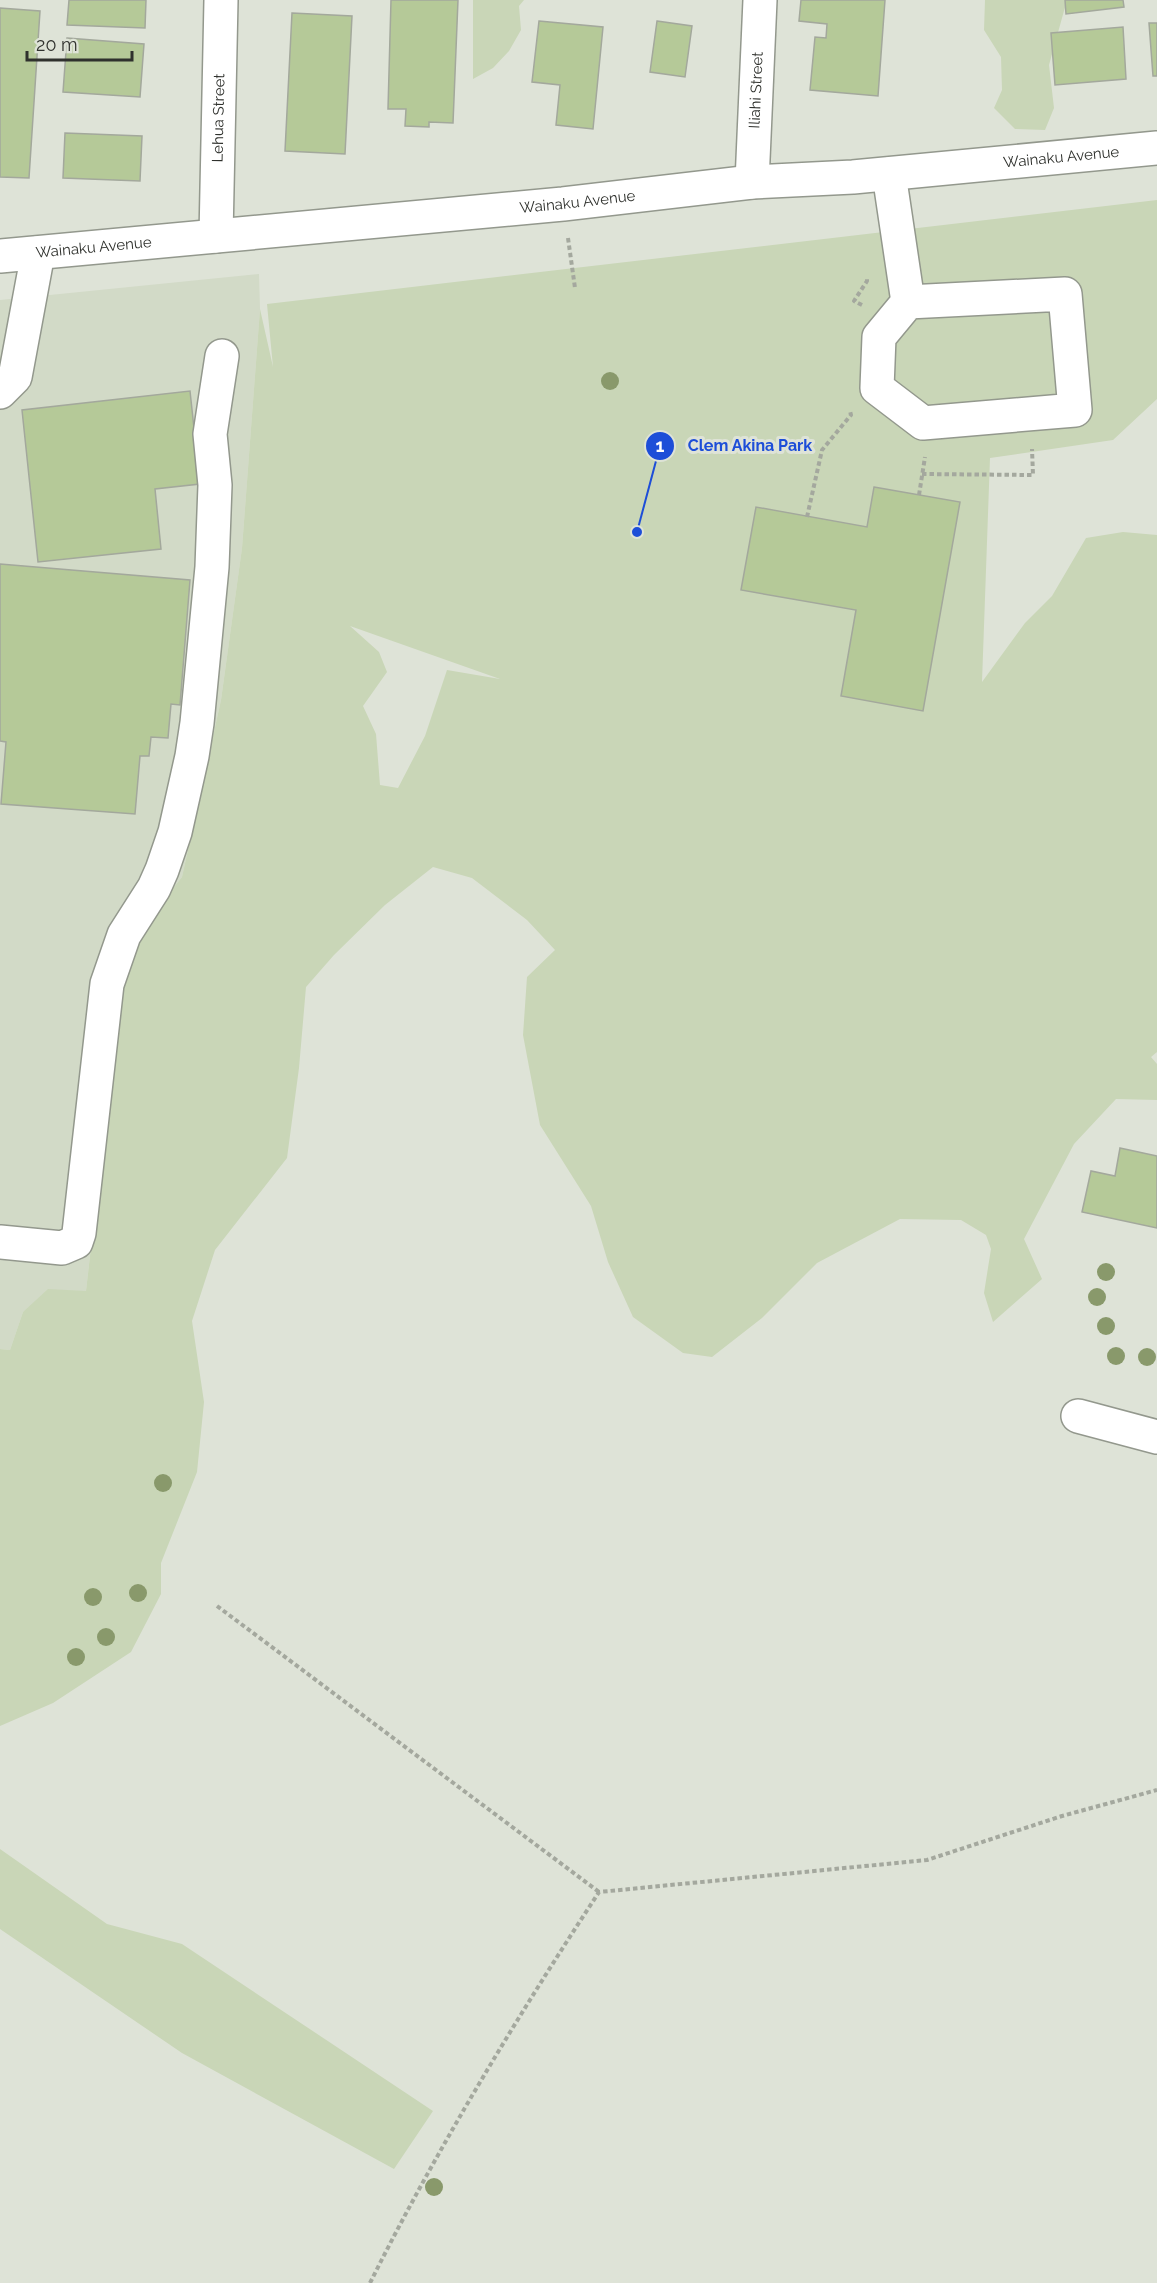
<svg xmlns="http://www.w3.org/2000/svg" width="1157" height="2283" viewBox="0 0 1157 2283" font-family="Raleway,sans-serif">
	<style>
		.built { fill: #d2dac7 }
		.green { fill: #c9d6b7; fill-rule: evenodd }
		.building { fill: #b5c998; stroke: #a3a89c; stroke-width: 1.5 }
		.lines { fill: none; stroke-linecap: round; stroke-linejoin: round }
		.minor-casing { stroke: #93988d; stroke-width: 36 }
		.path { stroke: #a4a89e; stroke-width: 4; stroke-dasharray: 4.5 3; stroke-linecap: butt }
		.minor { stroke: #fff; stroke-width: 33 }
		.tree { fill: #89996b }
		.labels { text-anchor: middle; stroke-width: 6; stroke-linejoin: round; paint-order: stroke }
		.street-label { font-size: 15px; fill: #2f312d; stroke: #dee3d7 }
		.leader { fill: none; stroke: #1d4ed8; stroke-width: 2 }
		.callout-dot { fill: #1d4ed8; stroke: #dee3d7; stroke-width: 2 }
		.mark-label { font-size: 18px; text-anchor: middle; font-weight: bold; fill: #fff }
		.callout-label { font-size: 16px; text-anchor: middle; font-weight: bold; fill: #1d4ed8; stroke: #dee3d7; stroke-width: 6; stroke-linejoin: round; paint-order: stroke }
	</style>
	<rect width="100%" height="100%" fill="#dee3d7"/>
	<path class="built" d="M259 274 260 309 242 548 221 700 182 877 137 933 109 1081 86 1291 23 1312 10 1350 0 1349V300Z"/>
	<g class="green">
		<path d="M473 0H524L519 6 521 30 509 51 493 68 473 79Z"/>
		<path d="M985 0H1067L1049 65 1054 108 1045 130 1015 129 994 108 1002 90 1001 57 984 30Z"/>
		<path d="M1157 200V399L1113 440 990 458 982 682 1025 623 1052 596 1086 538 1123 532 1157 535V1052L1151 1057 1157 1064V1100L1116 1099 1074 1144 1024 1239 1042 1279 993 1322 984 1293 991 1249 986 1235 961 1220 900 1219 817 1263 762 1318 712 1357 683 1353 633 1317 608 1262 591 1206 540 1125 523 1035 527 977 555 950 527 920 472 878 433 867 385 905 334 955 306 987 299 1068 287 1158 215 1250 192 1321 204 1402 197 1472 161 1563V1594L131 1652 53 1703 0 1726V1349L10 1350 23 1312 48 1289 86 1291 118 1009 137 933 182 877 221 700 242 548 260 309 273 367 267 304ZM350 626 500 679 447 670 425 736 398 788 380 785 376 734 363 706 387 672 379 652Z"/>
		<path d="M0 1849 107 1924 182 1944 433 2111 394 2169 182 2053 0 1929Z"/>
	</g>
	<g class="building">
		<path d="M69 0H146L145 28 67 25Z"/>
		<path d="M391 0H458L453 123 429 122V127L405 126 406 109H388Z"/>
		<path d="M801 0H885L878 96 810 90 815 37 826 38 827 24 799 21Z"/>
		<path d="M1065 0H1123L1124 7 1066 14Z"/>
		<path d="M0 8 40 11 29 178 0 177Z"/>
		<path d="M292 13 352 16 345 154 285 151Z"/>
		<path d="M539 21 603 27 593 129 556 125 560 85 532 82Z"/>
		<path d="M657 21 692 26 685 77 650 72Z"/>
		<path d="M1149 23H1157V76H1153Z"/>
		<path d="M1123 27 1126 79 1055 85 1051 33Z"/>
		<path d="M67 38 144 44 140 97 63 92Z"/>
		<path d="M65 133 142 136 140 181 63 178Z"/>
		<path d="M190 391 200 484 155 489 161 549 38 562 22 410Z"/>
		<path d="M874 487 960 502 923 711 841 696 856 610 741 590 756 507 867 527Z"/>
		<path d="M0 564 190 580 180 705 171 704 168 738 151 737 149 756H140L135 814 1 804 6 742 0 741Z"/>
		<path d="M1120 1148 1157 1156V1228L1082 1212 1091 1171 1115 1176Z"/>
	</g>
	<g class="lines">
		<defs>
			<g id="minor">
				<path d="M889 174 908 302 879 337 877 388 923 423 1075 410 1065 294 908 302"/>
				<path id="s1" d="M752 182 760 0"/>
				<path id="s2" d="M216 236 221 0"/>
				<path id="s3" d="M0 256 563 204 752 182 853 177 1157 148"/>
				<path d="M0 392 15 377 38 253"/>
				<path d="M0 1242 62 1248 76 1242 79 1233 107 984 124 935 154 888 162 870 175 832 192 756 197 723 212 567 215 485 210 434 222 356"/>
				<path d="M1078 1416 1157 1437"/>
			</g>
		</defs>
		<use href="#minor" class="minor-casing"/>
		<g class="path">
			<path d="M568 238 575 288"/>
			<path d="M862 305 854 301 867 281V278"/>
			<path d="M922 474 1033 475 1032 449"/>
			<path d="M919 495 925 457"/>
			<path d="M807 517 822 450 851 415 850 411"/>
			<path d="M217 1606 599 1892"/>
			<path d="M370 2283C437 2149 517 2017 599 1892L927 1860 1062 1816 1157 1790"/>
		</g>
		<use href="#minor" class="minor"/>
	</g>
	<g class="tree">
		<circle cx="610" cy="381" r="9"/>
		<circle cx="1106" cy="1272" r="9"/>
		<circle cx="1097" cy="1297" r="9"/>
		<circle cx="1106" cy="1326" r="9"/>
		<circle cx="1116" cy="1356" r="9"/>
		<circle cx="1147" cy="1357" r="9"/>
		<circle cx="163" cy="1483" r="9"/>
		<circle cx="138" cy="1593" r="9"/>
		<circle cx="93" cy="1597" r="9"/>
		<circle cx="106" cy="1637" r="9"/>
		<circle cx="76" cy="1657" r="9"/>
		<circle cx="434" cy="2187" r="9"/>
	</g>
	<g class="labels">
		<g class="street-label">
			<text dy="5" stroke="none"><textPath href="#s1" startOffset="92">Iliahi Street</textPath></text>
			<text dy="5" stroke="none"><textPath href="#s2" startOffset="118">Lehua Street</textPath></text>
			<text dy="5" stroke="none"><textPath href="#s3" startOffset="1066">Wainaku Avenue</textPath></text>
			<text dy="5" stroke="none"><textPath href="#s3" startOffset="580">Wainaku Avenue</textPath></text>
			<text dy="5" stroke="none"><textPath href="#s3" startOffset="94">Wainaku Avenue</textPath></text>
		</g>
	</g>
	<path class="leader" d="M637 532L660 446"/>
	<g class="callout-dot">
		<circle cx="637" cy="532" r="6"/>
		<circle cx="660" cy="446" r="15"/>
	</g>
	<g class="mark-label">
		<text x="660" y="452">1</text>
	</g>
	<g class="callout-label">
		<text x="750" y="451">Clem Akina Park</text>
	</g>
	<path d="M27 51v9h105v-9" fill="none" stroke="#2f312d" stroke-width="3"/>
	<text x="36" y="51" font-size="18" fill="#2f312d" stroke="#dee3d7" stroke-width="4.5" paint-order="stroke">20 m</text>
</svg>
